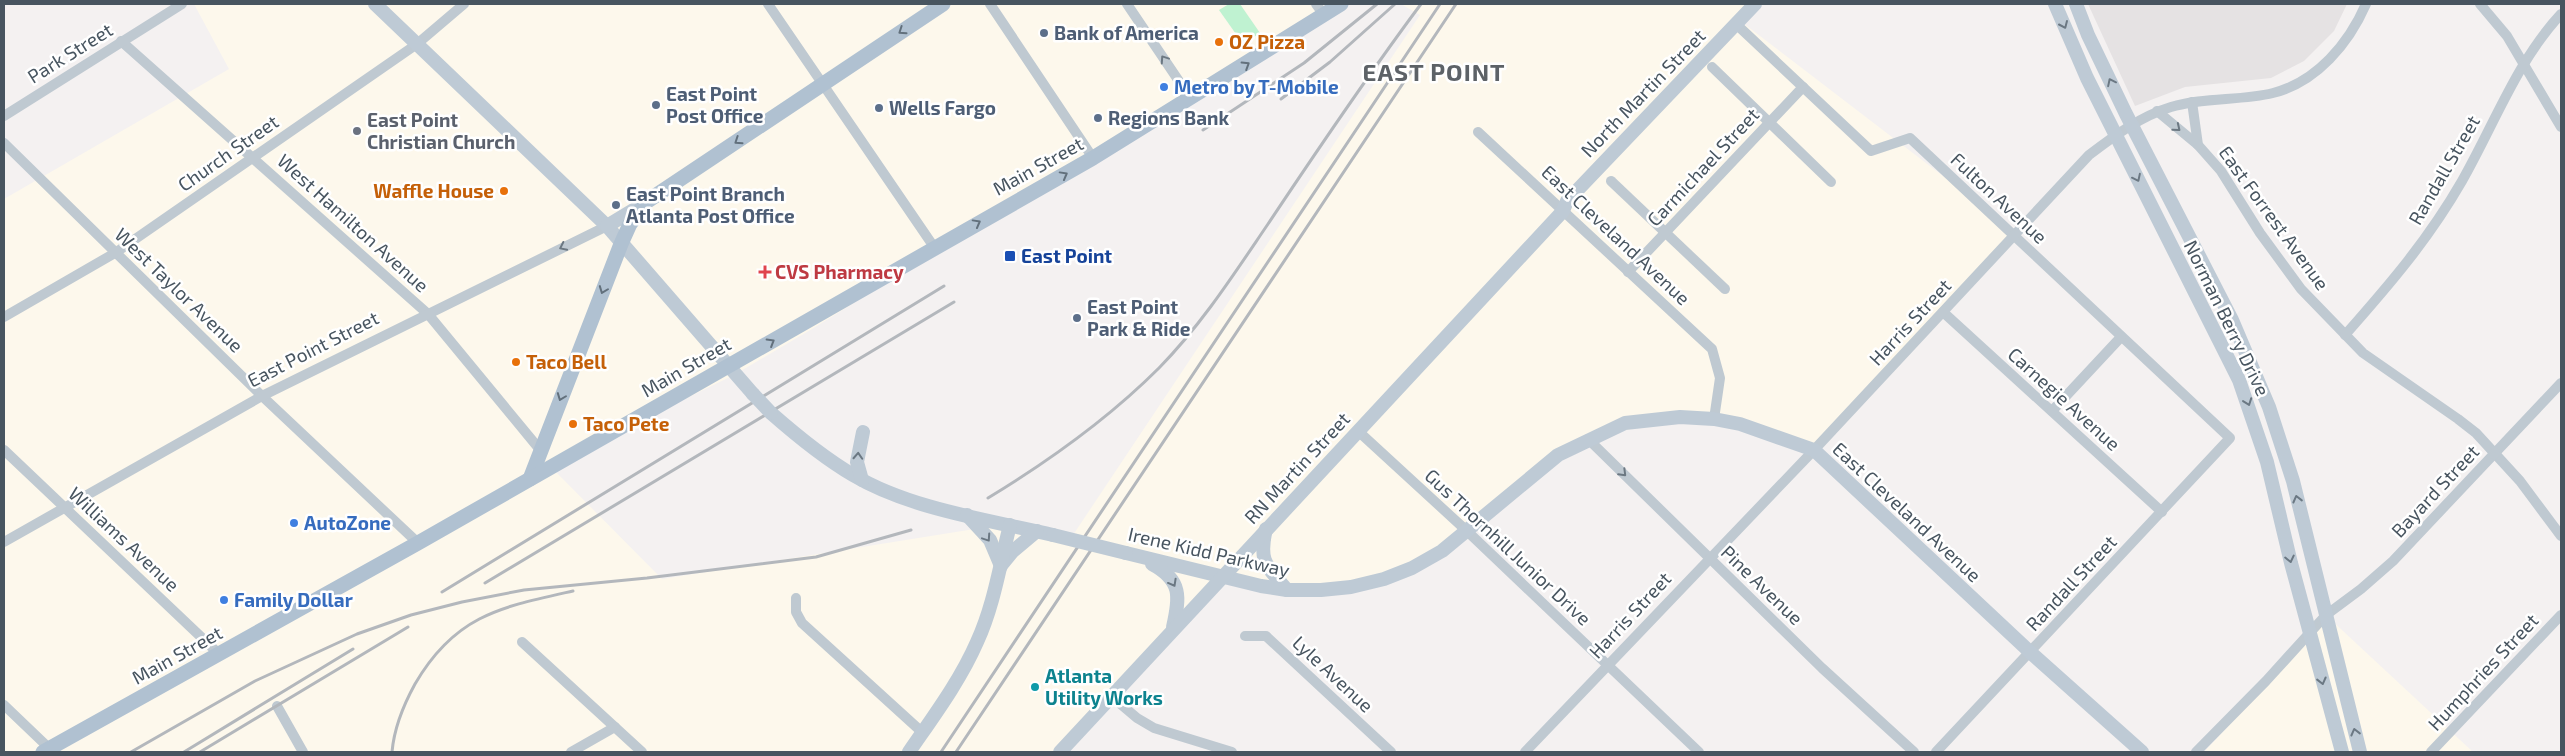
<svg xmlns="http://www.w3.org/2000/svg" width="2565" height="756" viewBox="0 0 2565 756" font-family="'Exo 2',sans-serif">
	<style>
		.commercial { fill: #fdf8ec }
		.education { fill: #e5e2e3 }
		.pitch { fill: #bff2d1 }
		.lines { fill: none; stroke-linecap: round; stroke-linejoin: round }
		.street { stroke: #bfc9d1; stroke-width: 10 }
		.secondary { stroke: #becad5; stroke-width: 14 }
		.primary { stroke: #b0c1d1; stroke-width: 15 }
		.rail { stroke: #b3b7bc; stroke-width: 3 }
		.secondary-bridge { stroke: #becad5; stroke-width: 14 }
		.oneway { stroke: #6b7883 }
		.oneway2 { stroke: #62707c }
		.oneway3 { stroke: #6c7882 }
		.service-dot { fill: #5c6f8a; stroke: #fff; stroke-width: 2 }
		.food-dot { fill: #e8710a; stroke: #fff; stroke-width: 2 }
		.shop-dot { fill: #3f7fe0; stroke: #fff; stroke-width: 2 }
		.worship-dot { fill: #6b7280; stroke: #fff; stroke-width: 2 }
		.transit-dot { fill: #1a4fb4; stroke: #fff; stroke-width: 2 }
		.health-dot { fill: #e0444e; stroke: #fff; stroke-width: 2 }
		.culture-dot { fill: #0f9aa8; stroke: #fff; stroke-width: 2 }
		.labels { text-anchor: middle; stroke-width: 5; stroke-linejoin: round; paint-order: stroke }
		.service-label { font-size: 19px; font-weight: bold; fill: #4e5e75; stroke: #fff; text-anchor: start }
		.food-label { font-size: 19px; font-weight: bold; fill: #c56008; stroke: #fff; text-anchor: start }
		.street-label { font-size: 19px; fill: #485560; stroke: #fff }
		.shop-label { font-size: 19px; font-weight: bold; fill: #366cbe; stroke: #fff; text-anchor: start }
		.worship-label { font-size: 19px; font-weight: bold; fill: #5b616d; stroke: #fff; text-anchor: start }
		.transit-label { font-size: 19px; font-weight: bold; fill: #164399; stroke: #fff; text-anchor: start }
		.health-label { font-size: 19px; font-weight: bold; fill: #be3a42; stroke: #fff; text-anchor: start }
		.culture-label { font-size: 19px; font-weight: bold; fill: #0d838f; stroke: #fff; text-anchor: start }
		.district-label { font-size: 24px; font-weight: bold; letter-spacing: 1px; fill: #5d6267; stroke: #fff }
	</style>
	<rect width="100%" height="100%" fill="#f4f1f1"/>
	<g class="commercial">
		<path d="M194 4H1347L1133 129 812 329 734 375 549 465 662 579 1012 523 1073 535 1420 15 1401 4H1761L1743 23 2016 232 1817 446 1689 418 1601 435 1536 466 1468 530 1399 574 1311 592 1221 572 1056 752H4V199L229 69Z"/>
		<path d="M2329 618 2473 752H2204Z"/>
	</g>
	<path class="education" d="M2088 4H2347L2334 31 2304 61 2271 78 2185 87 2135 106Z"/>
	<path class="pitch" d="M1229 4H1240L1260 33 1243 44 1219 10Z"/>
	<g class="lines">
		<g class="street">
			<path d="M768 4 934 247"/>
			<path d="M990 4 1093 158"/>
			<path d="M1127 4 1191 99"/>
			<path d="M1316 4 1324 15"/>
			<path d="M2480 4 2507 36 2561 127"/>
			<path d="M1736 24 1871 151 1910 138 2230 438 1936 752"/>
			<path d="M121 41 428 314 541 451"/>
			<path d="M1712 67 1831 182"/>
			<path d="M2192 102 2198 145 2221 171 2260 233 2301 289 2363 353 2458 419 2476 433 2520 481 2561 536"/>
			<path d="M2157 111 2198 145"/>
			<path d="M4 116 182 4"/>
			<path d="M1478 132 1712 349 1720 378 1714 419"/>
			<path d="M4 143 262 396 418 543"/>
			<path d="M1611 181 1725 289"/>
			<path d="M1628 272 1803 87"/>
			<path d="M1943 312 2162 512"/>
			<path d="M4 317 115 253 417 44 464 4"/>
			<path d="M2345 335C2390 284 2428 240 2462 181 2494 125 2517 61 2561 14"/>
			<path d="M2052 411 2121 337"/>
			<path d="M1358 431 1468 532 1699 752"/>
			<path d="M1588 439 1822 668 1914 752"/>
			<path d="M4 450 219 654"/>
			<path d="M4 542 262 396 607 226"/>
			<path d="M796 598V612L802 623 923 733"/>
			<path d="M1245 636H1266L1391 752"/>
			<path d="M522 642 642 752"/>
			<path d="M1111 696 1137 718 1154 728 1232 752"/>
			<path d="M4 705 50 749"/>
			<path d="M277 706 303 752"/>
			<path d="M571 752 615 727"/>
			<path d="M1525 752 1814 450 2089 155C2114 136 2141 116 2171 107 2204 97 2240 101 2273 93 2317 82 2349 43 2366 4"/>
			<path d="M2196 752 2266 681 2326 615 2361 589 2393 561 2561 383"/>
			<path d="M2431 752 2561 615"/>
		</g>
		<g class="secondary">
			<path d="M375 4 607 226 753 394"/>
			<path d="M2055 4 2087 78 2239 380 2267 462 2291 563 2342 752"/>
			<path d="M2076 4 2088 35 2126 114 2232 320 2269 407 2293 481 2360 752"/>
			<path d="M607 226 645 203"/>
			<path d="M771 413C796 435 824 458 853 475 910 509 989 520 1053 535"/>
			<path d="M862 480 857 462 863 432"/>
			<path d="M967 515 990 540 1001 566"/>
			<path d="M1266 529C1258 562 1267 566 1287 590"/>
			<path d="M1126 553 1261 586 1287 590H1321L1351 587 1384 579 1412 568 1442 551 1558 455 1625 423 1680 417 1714 419 1740 424 1814 450 2030 652 2142 752"/>
			<path d="M1003 563 1012 552 1037 531"/>
			<path d="M1152 564C1182 580 1180 597 1173 627"/>
			<path d="M909 752C933 717 960 681 977 642 994 605 1000 564 1010 525"/>
			<path d="M1060 752 1563 211 1567 201 1755 4"/>
		</g>
		<g class="primary">
			<path d="M530 479 621 244 630 224 646 202 943 4"/>
			<path d="M43 752 418 543 1093 158 1341 4"/>
		</g>
		<g class="rail">
			<path d="M1281 99 1330 62 1395 4"/>
			<path d="M1203 130 1304 63 1377 4"/>
			<path d="M988 498C1049 461 1108 419 1159 368 1202 324 1234 274 1268 224 1318 149 1368 75 1421 4"/>
			<path d="M485 583 954 302"/>
			<path d="M442 592 944 286"/>
			<path d="M131 752 255 681 357 634 411 615 462 602 524 590 647 578 816 557 911 530"/>
			<path d="M184 752 353 649"/>
			<path d="M200 752 408 627"/>
			<path d="M392 752C394 729 404 704 415 684 455 615 501 607 573 591"/>
			<path d="M941 752 1440 4"/>
			<path d="M956 752 1456 4"/>
		</g>
		<g class="secondary-bridge">
			<path d="M753 394 771 413"/>
			<path d="M1053 535 1126 553"/>
		</g>
	</g>
	<defs><path id="oneway-chevron" d="M-2-3.5L2.5 0L-2 3.5" fill="none" stroke-width="1.6" stroke-linecap="round" stroke-linejoin="round" transform="scale(1.25)"/></defs>
	<g class="oneway">
		<use href="#oneway-chevron" transform="translate(2064 25) rotate(66)"/>
		<use href="#oneway-chevron" transform="translate(2111 82) rotate(-116)"/>
		<use href="#oneway-chevron" transform="translate(2137 178) rotate(64)"/>
		<use href="#oneway-chevron" transform="translate(2248 402) rotate(70)"/>
		<use href="#oneway-chevron" transform="translate(858 456) rotate(-87)"/>
		<use href="#oneway-chevron" transform="translate(2297 499) rotate(-104)"/>
		<use href="#oneway-chevron" transform="translate(987 538) rotate(56)"/>
		<use href="#oneway-chevron" transform="translate(2290 559) rotate(77)"/>
		<use href="#oneway-chevron" transform="translate(1173 583) rotate(61)"/>
		<use href="#oneway-chevron" transform="translate(2322 681) rotate(76)"/>
		<use href="#oneway-chevron" transform="translate(2355 732) rotate(-104)"/>
	</g>
	<g class="oneway2">
		<use href="#oneway-chevron" transform="translate(902 31) rotate(146)"/>
		<use href="#oneway-chevron" transform="translate(1246 65) rotate(-32)"/>
		<use href="#oneway-chevron" transform="translate(738 141) rotate(146)"/>
		<use href="#oneway-chevron" transform="translate(1064 175) rotate(-29)"/>
		<use href="#oneway-chevron" transform="translate(977 223) rotate(-29)"/>
		<use href="#oneway-chevron" transform="translate(603 290) rotate(111)"/>
		<use href="#oneway-chevron" transform="translate(771 342) rotate(-31)"/>
		<use href="#oneway-chevron" transform="translate(561 397) rotate(111)"/>
	</g>
	<g class="oneway3">
		<use href="#oneway-chevron" transform="translate(1164 59) rotate(-124)"/>
		<use href="#oneway-chevron" transform="translate(2177 128) rotate(39)"/>
		<use href="#oneway-chevron" transform="translate(563 247) rotate(154)"/>
		<use href="#oneway-chevron" transform="translate(1623 473) rotate(45)"/>
	</g>
	<g class="service-dot">
		<circle cx="1044" cy="33" r="5"/>
		<circle cx="656" cy="105" r="5"/>
		<circle cx="879" cy="108" r="5"/>
		<circle cx="1098" cy="118" r="5"/>
		<circle cx="616" cy="205" r="5"/>
		<circle cx="1077" cy="318" r="5"/>
	</g>
	<g class="food-dot">
		<circle cx="1219" cy="42" r="5"/>
		<circle cx="504" cy="191" r="5"/>
		<circle cx="516" cy="362" r="5"/>
		<circle cx="573" cy="424" r="5"/>
	</g>
	<g class="shop-dot">
		<circle cx="1164" cy="87" r="5"/>
		<circle cx="294" cy="523" r="5"/>
		<circle cx="224" cy="600" r="5"/>
	</g>
	<circle class="worship-dot" cx="357" cy="131" r="5"/>
	<rect class="transit-dot" x="1004" y="250" width="12" height="12" rx="2.5"/>
	<path class="health-dot" d="M762.5 264.5h5v5h5v5h-5v5h-5v-5h-5v-5h5z"/>
	<circle class="culture-dot" cx="1035" cy="687" r="5"/>
	<g class="labels">
		<g class="service-label">
			<text x="1054" y="40">Bank of America</text>
			<text x="666" y="101">East Point<tspan x="666" dy="22">Post Office</tspan></text>
			<text x="889" y="115">Wells Fargo</text>
			<text x="1108" y="125">Regions Bank</text>
			<text x="626" y="201">East Point Branch<tspan x="626" dy="22">Atlanta Post Office</tspan></text>
			<text x="1087" y="314">East Point<tspan x="1087" dy="22">Park &amp; Ride</tspan></text>
		</g>
		<g class="food-label">
			<text x="1229" y="49">OZ Pizza</text>
			<text x="494" y="198" text-anchor="end">Waffle House</text>
			<text x="526" y="369">Taco Bell</text>
			<text x="583" y="431">Taco Pete</text>
		</g>
		<g class="street-label">
			<text transform="translate(70 53) rotate(-32)" y="7">Park Street</text>
			<text transform="translate(1643 93) rotate(-46)" y="7">North Martin Street</text>
			<text transform="translate(228 153) rotate(-35)" y="7">Church Street</text>
			<text transform="translate(1038 166) rotate(-29)" y="7">Main Street</text>
			<text transform="translate(1703 167) rotate(-47)" y="7">Carmichael Street</text>
			<text transform="translate(2444 170) rotate(-60)" y="7">Randall Street</text>
			<text transform="translate(1999 198) rotate(43)" y="7">Fulton Avenue</text>
			<text transform="translate(2274 218) rotate(54)" y="7">East Forrest Avenue</text>
			<text transform="translate(353 223) rotate(42)" y="7">West Hamilton Avenue</text>
			<text transform="translate(1616 235) rotate(43)" y="7">East Cleveland Avenue</text>
			<text transform="translate(179 290) rotate(44)" y="7">West Taylor Avenue</text>
			<text transform="translate(2227 318) rotate(64)" y="7">Norman Berry Drive</text>
			<text transform="translate(1910 322) rotate(-47)" y="7">Harris Street</text>
			<text transform="translate(313 349) rotate(-27)" y="7">East Point Street</text>
			<text transform="translate(686 367) rotate(-30)" y="7">Main Street</text>
			<text transform="translate(2064 399) rotate(42)" y="7">Carnegie Avenue</text>
			<text transform="translate(1297 468) rotate(-47)" y="7">RN Martin Street</text>
			<text transform="translate(2435 491) rotate(-47)" y="7">Bayard Street</text>
			<text transform="translate(1907 512) rotate(43)" y="7">East Cleveland Avenue</text>
			<text transform="translate(124 539) rotate(43)" y="7">Williams Avenue</text>
			<text transform="translate(1508 547) rotate(43)" y="7">Gus Thornhill Junior Drive</text>
			<text transform="translate(1209 552) rotate(13)" y="7">Irene Kidd Parkway</text>
			<text transform="translate(2071 583) rotate(-47)" y="7">Randall Street</text>
			<text transform="translate(1762 585) rotate(44)" y="7">Pine Avenue</text>
			<text transform="translate(1630 615) rotate(-47)" y="7">Harris Street</text>
			<text transform="translate(177 655) rotate(-29)" y="7">Main Street</text>
			<text transform="translate(2483 672) rotate(-47)" y="7">Humphries Street</text>
			<text transform="translate(1333 674) rotate(43)" y="7">Lyle Avenue</text>
		</g>
		<g class="shop-label">
			<text x="1174" y="94">Metro by T-Mobile</text>
			<text x="304" y="530">AutoZone</text>
			<text x="234" y="607">Family Dollar</text>
		</g>
		<g class="worship-label">
			<text x="367" y="127">East Point<tspan x="367" dy="22">Christian Church</tspan></text>
		</g>
		<g class="transit-label">
			<text x="1021" y="263">East Point</text>
		</g>
		<g class="health-label">
			<text x="775" y="279">CVS Pharmacy</text>
		</g>
		<g class="culture-label">
			<text x="1045" y="683">Atlanta<tspan x="1045" dy="22">Utility Works</tspan></text>
		</g>
		<g class="district-label">
			<text x="1434" y="81">EAST POINT</text>
		</g>
	</g>
	<rect width="2565" height="756" fill="none" stroke="#485560" stroke-width="10"/>
</svg>
